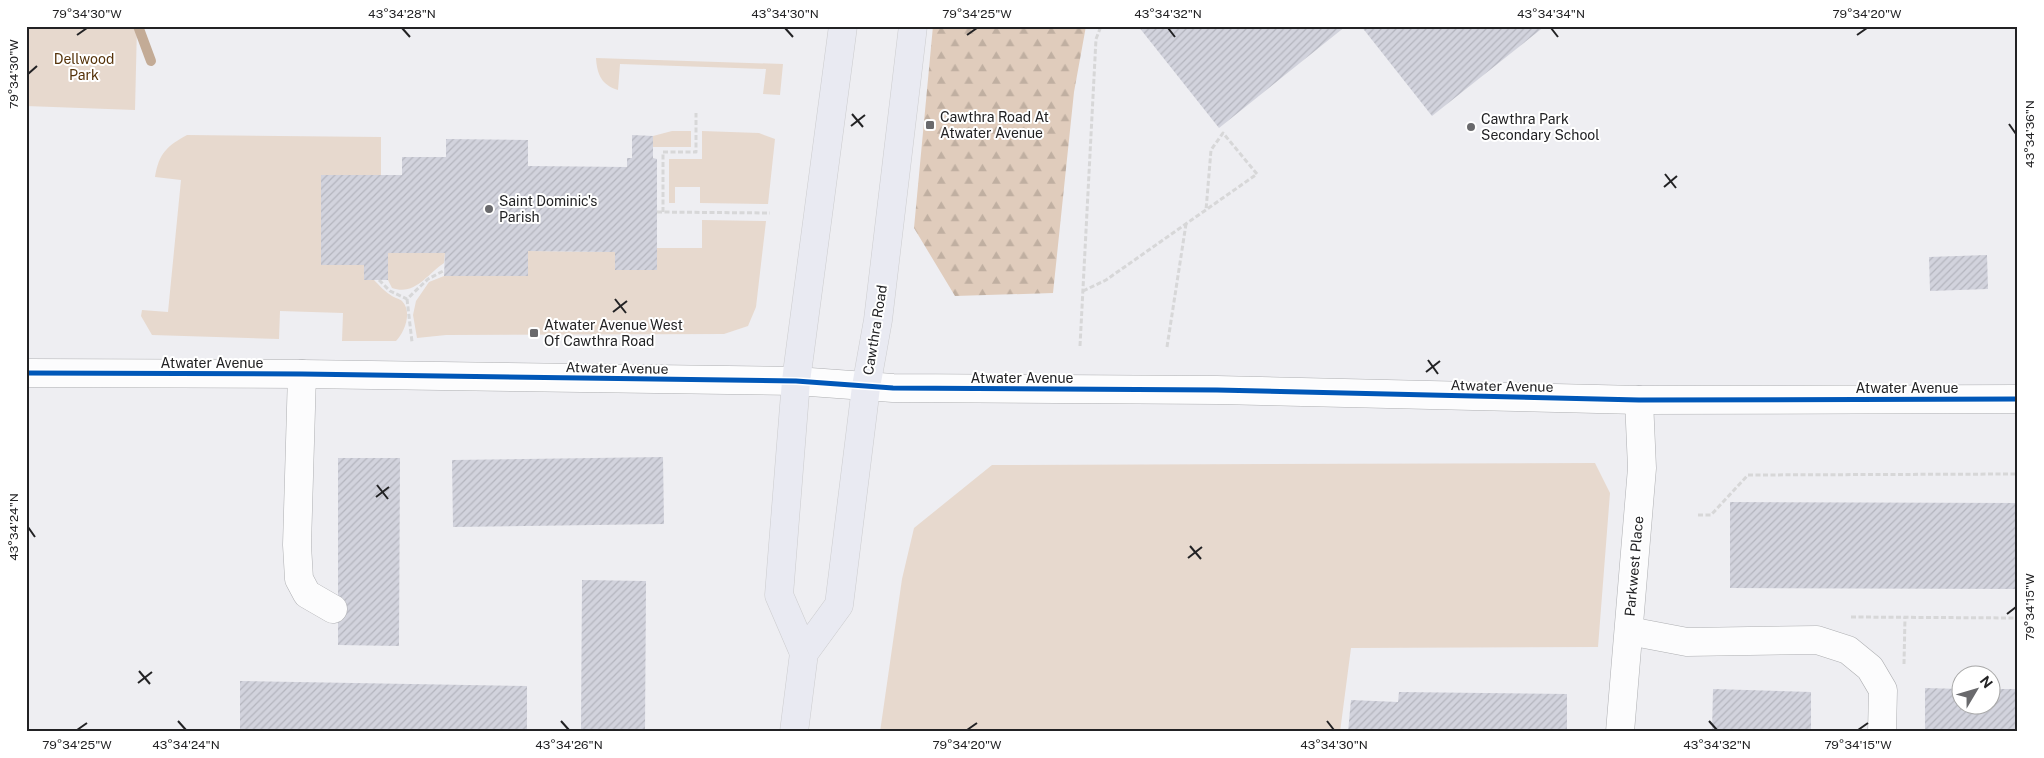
<svg xmlns="http://www.w3.org/2000/svg" width="2044" height="758" viewBox="0 0 2044 758" font-family="'Public Sans',sans-serif">
	<style>
		.green { fill: #e7d9ce }
		.forest { fill: url(#forest-firs) }
		.lines { fill: none; stroke-linecap: round; stroke-linejoin: round }
		.stream { stroke: #c3ab96; stroke-width: 10 }
		.building { fill: url(#building-hatch) }
		.minor-casing { stroke: #aeafb2; stroke-width: 29 }
		.major-casing { stroke: #ccccce; stroke-width: 29 }
		.path { stroke: #d7d7d8; stroke-width: 3; stroke-dasharray: 5 2.5; stroke-linecap: butt }
		.minor { stroke: #fcfcfd; stroke-width: 28 }
		.major { stroke: #e9eaf2; stroke-width: 28 }
		.cycleway-casing { stroke: #fff; stroke-width: 8 }
		.cycleway { stroke: #0057b8; stroke-width: 5 }
		.ticks { fill: none; stroke: #222224; stroke-width: 2 }
		.poi-dot { fill: #69696c; stroke: #fff; stroke-width: 2 }
		.labels { text-anchor: middle; stroke-width: 4; stroke-linejoin: round; paint-order: stroke }
		.park-label { font-size: 14px; fill: #56330a; stroke: #fff }
		.poi-label { font-size: 14px; fill: #222224; stroke: #fff; text-anchor: start }
		.street-label { font-size: 14px; fill: #222224; stroke: #fff }
		.neatline { fill: none; stroke: #222224; stroke-width: 2 }
		.ticks-label { font-size: 12px; text-anchor: middle; fill: #222224 }
	</style>
	<defs>
		<pattern id="forest-firs" width="22" height="20" patternUnits="userSpaceOnUse" patternTransform="scale(1.25)"><rect width="22" height="20" fill="#e0ccbc"/><path d="M5 1l3.5 6h-7zM16 11l3.5 6h-7z" fill="#c0afa1"/></pattern>
		<pattern id="building-hatch" width="6" height="6" patternUnits="userSpaceOnUse" patternTransform="scale(1.25)"><rect width="6" height="6" fill="#d2d3dd"/><path d="M-1 1l2-2M0 6l6-6M5 7l2-2" fill="none" stroke="#b4b5be"/></pattern>
	</defs>
	<rect width="100%" height="100%" fill="#eeeef2"/>
	<g class="green">
		<path d="M26 26H137L135 110 26 106Z"/>
		<path d="M596 58 783 64 780 95 763 94 766 69 620 64 618 90C602 85 597 75 596 58Z"/>
		<path d="M672 131H691V147H653V136Z"/>
		<path d="M702 131 759 133 775 139 768 204 700 203V187H675V203H669V159H702Z"/>
		<path d="M187 135 381 137V175H321V265H364V280H374C379 285 385 292 392 296 395 298 400 299 402 301 413 312 404 333 396 341H342L343 313 280 311 279 339 152 335 141 316 142 310 168 312 181 180 155 177C159 153 167 146 187 135Z"/>
		<path d="M702 220 766 221 756 307 748 326 724 334 446 335 417 338 413 315 416 301 429 282 444 276H528V251L615 252V270H656V248H702Z"/>
		<path d="M388 253H445L444 263C426 275 415 296 392 288L388 280Z"/>
		<path d="M1595 463 1610 493 1598 647 1351 648 1340 732H880L902 579 914 528 992 465Z"/>
	</g>
	<path class="forest" d="M933 26H1086L1074 92 1053 293 955 296 914 228Z"/>
	<g class="lines">
		<path class="stream" d="M138 26 151 61"/>
	</g>
	<g class="building">
		<path d="M1138 26H1346L1219 128Z"/>
		<path d="M1361 26H1545L1432 116Z"/>
		<path d="M632 135 653 136V158L657 159V270H615V252L528 251V276H444L445 253H388V280H364V265H321V175H402V157H446V139L528 140V166L627 167V158H632Z"/>
		<path d="M1987 255 1988 289 1930 291 1929 257Z"/>
		<path d="M663 457 664 524 453 527 452 460Z"/>
		<path d="M338 458H400L399 646 338 645Z"/>
		<path d="M1730 502 2018 503V589L1730 588Z"/>
		<path d="M582 580 646 581 645 732H581Z"/>
		<path d="M240 681 527 686V732H240Z"/>
		<path d="M1925 688 1962 689V706H1992V689H2017V732H1925Z"/>
		<path d="M1713 689 1811 692V732H1712Z"/>
		<path d="M1399 692 1567 694V732H1348L1351 700 1398 702Z"/>
	</g>
	<g class="lines">
		<defs>
			<g id="minor">
				<path d="M26 373 302 374 796 381 893 388 1217 390 1639 400 2018 399"/>
				<path d="M302 374 297 545 299 579 307 594 333 609"/>
				<path d="M1629 631 1687 642 1817 640 1848 650 1870 668 1883 690 1882 732"/>
				<path d="M1620 732 1642 468 1639 400"/>
			</g>
			<g id="major">
				<path d="M804 653 779 595 796 381 843 26"/>
				<path d="M794 732 804 653 839 605 866 387 878 320 913 26"/>
			</g>
		</defs>
		<use href="#minor" class="minor-casing"/>
		<use href="#major" class="major-casing"/>
		<g class="path">
			<path d="M657 212 770 213"/>
			<path d="M663 212V152H696V113"/>
			<path d="M379 280 390 291 407 299 428 279 445 270"/>
			<path d="M1083 291 1106 280 1257 174 1223 133 1211 150 1206 210"/>
			<path d="M407 299 412 342"/>
			<path d="M1080 346 1096 39 1101 26"/>
			<path d="M1167 347 1186 224"/>
			<path d="M1698 515H1711L1748 475 2018 474"/>
			<path d="M1851 617 2018 618"/>
			<path d="M1904 664 1905 617"/>
		</g>
		<use href="#minor" class="minor"/>
		<use href="#major" class="major"/>
		<defs>
			<path id="cycleway" d="M26 373 302 374 796 381 893 388 1217 390 1639 400 2018 399"/>
		</defs>
		<use href="#cycleway" class="cycleway-casing"/>
		<use href="#cycleway" class="cycleway"/>
	</g>
	<path class="ticks" d="M402 28 410 37M785 28 793 37M1168 28 1175 37M1551 28 1558 37M77 35 87 28M967 35 977 28M1857 35 1867 28M28 74 37 66M852 114 863 127M2009 124 2016 134M851 126 865 115M1665 174 1676 188M1664 187 1677 176M615 299 626 313M613 312 627 301M1428 360 1438 374M1426 372 1440 361M377 485 388 499M376 497 389 487M28 527 35 537M1190 546 1201 559M1188 558 1202 547M2007 614 2016 607M139 671 150 684M138 683 152 672M178 721 186 730M561 721 569 730M1327 721 1334 730M1709 721 1717 730M77 730 87 723M967 730 977 723M1858 730 1868 723"/>
	<g class="poi-dot">
		<rect x="925" y="120" width="10" height="10" rx="2.5"/>
		<circle cx="1471" cy="127" r="5"/>
		<circle cx="489" cy="209" r="5"/>
		<rect x="529" y="328" width="10" height="10" rx="2.5"/>
	</g>
	<g class="labels">
		<g class="park-label">
			<text x="84" y="64">Dellwood<tspan x="84" dy="16">Park</tspan></text>
		</g>
		<g class="poi-label">
			<text x="940" y="122">Cawthra Road At<tspan x="940" dy="16">Atwater Avenue</tspan></text>
			<text x="1481" y="124">Cawthra Park<tspan x="1481" dy="16">Secondary School</tspan></text>
			<text x="499" y="206">Saint Dominic's<tspan x="499" dy="16">Parish</tspan></text>
			<text x="544" y="330">Atwater Avenue West<tspan x="544" dy="16">Of Cawthra Road</tspan></text>
		</g>
		<g class="street-label">
			<text transform="translate(875 330) rotate(-81)" y="5">Cawthra Road</text>
			<text x="212" y="368">Atwater Avenue</text>
			<text transform="translate(617 368) rotate(1)" y="5">Atwater Avenue</text>
			<text x="1022" y="383">Atwater Avenue</text>
			<text transform="translate(1502 386) rotate(1)" y="5">Atwater Avenue</text>
			<text x="1907" y="393">Atwater Avenue</text>
			<text transform="translate(1634 566) rotate(-85)" y="5">Parkwest Place</text>
		</g>
	</g>
	<rect width="2044" height="758" fill="none" stroke="#ffffff" stroke-width="55"/>
	<g transform="translate(1976 690) rotate(52)"><circle r="24" fill="#ffffff" stroke="#a7a7a7"/>
	<path d="M0-4L9 19L0 12L-9 19Z" fill="#69696c"/>
	<text y="-8" font-size="14" font-weight="bold" text-anchor="middle" fill="#222224">N</text>
	</g>
	<rect x="28" y="28" width="1988" height="702" class="neatline"/>
	<g class="ticks-label">
		<text x="87" y="18">79°34'30"W</text>
		<text x="402" y="18">43°34'28"N</text>
		<text x="785" y="18">43°34'30"N</text>
		<text x="977" y="18">79°34'25"W</text>
		<text x="1168" y="18">43°34'32"N</text>
		<text x="1551" y="18">43°34'34"N</text>
		<text x="1867" y="18">79°34'20"W</text>
		<text transform="translate(14 74) rotate(-90)" y="4">79°34'30"W</text>
		<text transform="translate(2030 134) rotate(-90)" y="4">43°34'36"N</text>
		<text transform="translate(14 527) rotate(-90)" y="4">43°34'24"N</text>
		<text transform="translate(2030 607) rotate(-90)" y="4">79°34'15"W</text>
		<text x="77" y="749">79°34'25"W</text>
		<text x="186" y="749">43°34'24"N</text>
		<text x="569" y="749">43°34'26"N</text>
		<text x="967" y="749">79°34'20"W</text>
		<text x="1334" y="749">43°34'30"N</text>
		<text x="1717" y="749">43°34'32"N</text>
		<text x="1858" y="749">79°34'15"W</text>
	</g>
</svg>
